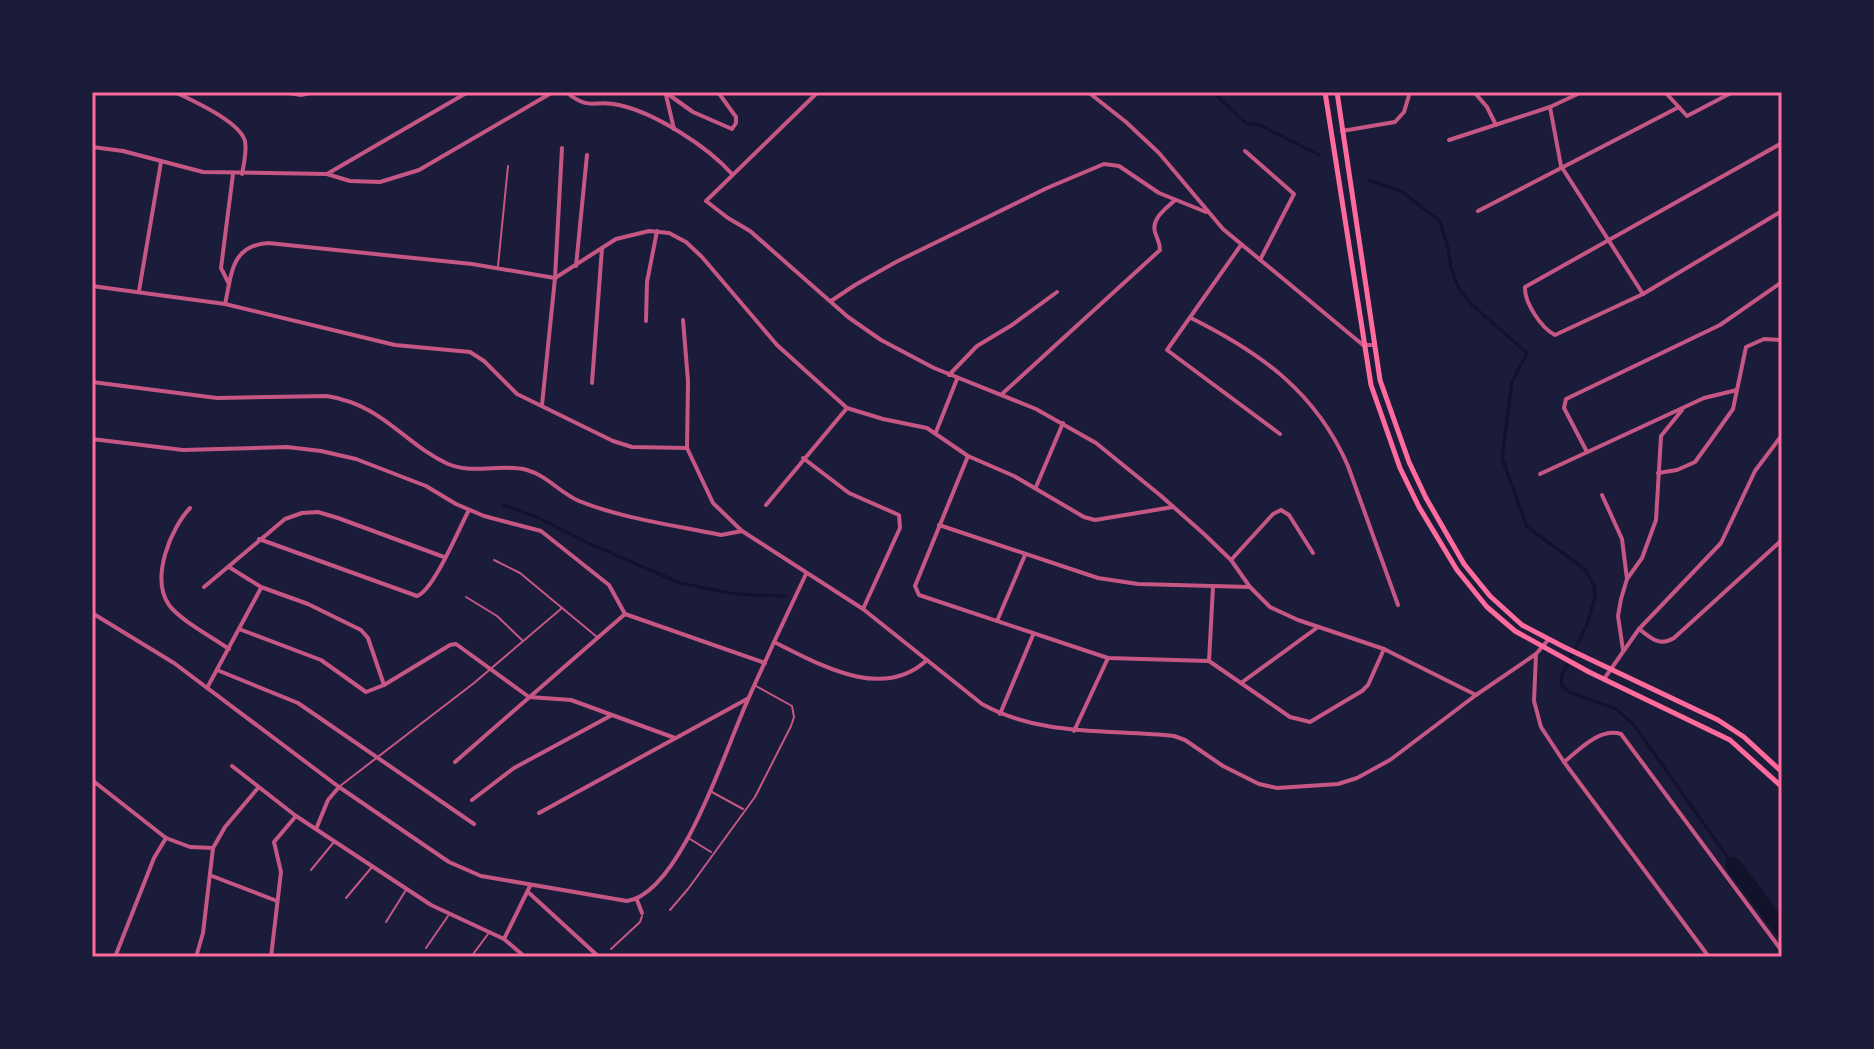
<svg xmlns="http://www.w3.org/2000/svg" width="1874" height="1049" viewBox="0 0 1874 1049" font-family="Roboto,sans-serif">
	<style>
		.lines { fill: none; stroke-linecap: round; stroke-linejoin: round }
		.stream { stroke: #12122b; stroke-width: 3 }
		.river { stroke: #12122b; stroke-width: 16 }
		.service { stroke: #c65784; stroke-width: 2 }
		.minor { stroke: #c65784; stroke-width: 4 }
		.secondary { stroke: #ff6b9d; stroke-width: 5 }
		.neatline { fill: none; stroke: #ff6b9d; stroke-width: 3 }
	</style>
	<rect width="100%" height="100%" fill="#1b1b3a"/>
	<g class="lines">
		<g class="stream">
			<path d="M1213 92 1247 124H1257L1319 155"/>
			<path d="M1369 180 1401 191 1440 221 1448 248 1451 268 1459 289 1471 304 1527 353 1512 382 1502 458 1527 527 1585 569 1594 585 1595 597 1587 625 1561 677 1562 686 1571 693 1616 709 1634 725 1733 865"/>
			<path d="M503 505 537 517 588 543 680 583 735 594 786 596"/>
		</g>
		<path class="river" d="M1733 865 1782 930"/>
		<g class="service">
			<path d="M498 266 508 166"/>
			<path d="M494 560 520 573 597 637"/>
			<path d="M466 597 497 616 522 640"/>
			<path d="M340 786 474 683 562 608"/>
			<path d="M710 791 743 809"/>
			<path d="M690 839 711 852"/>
			<path d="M311 870 334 842"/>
			<path d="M346 898 372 867"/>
			<path d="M670 910 688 889 755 797 791 726 794 717 792 706 756 686"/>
			<path d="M386 922 406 890"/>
			<path d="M426 948 448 916"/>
			<path d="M611 949 640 922 642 916"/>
			<path d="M471 957 488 934"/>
		</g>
		<g class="minor">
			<path d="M175 92C193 101 239 121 245 141 247 151 244 164 242 174"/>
			<path d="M282 92 301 95 315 92"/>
			<path d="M566 92C591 112 593 99 619 105 655 113 707 146 732 174"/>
			<path d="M665 92 693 112 732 129 736 123V117L718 92"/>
			<path d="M818 92 706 201 728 218 750 231 848 317 881 340 934 368 1036 409 1096 443 1160 495 1204 534 1231 560 1250 587 1270 607 1298 620 1384 649 1476 695"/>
			<path d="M1088 92 1126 122 1159 153 1223 229 1363 345H1373"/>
			<path d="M1474 92 1487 107 1496 125"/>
			<path d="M1665 92 1687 116 1733 92"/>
			<path d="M666 95 674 129"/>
			<path d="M1550 107 1561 166 1643 294"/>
			<path d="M1342 131 1395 122 1404 112 1410 92"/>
			<path d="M1449 140 1550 107 1582 92"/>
			<path d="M1782 143 1525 287C1524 302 1541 328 1555 335L1643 294 1782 211"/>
			<path d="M92 147 123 151 203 172 327 174 350 181 380 182 419 170 553 92"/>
			<path d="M1245 151 1294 194 1260 260"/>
			<path d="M92 156 93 147"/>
			<path d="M327 174 468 92"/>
			<path d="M1478 211 1679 107"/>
			<path d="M1241 245 1167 350 1280 434"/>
			<path d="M576 266 587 155"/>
			<path d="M555 278 616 239 649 231 669 233 686 242 702 257 777 345 847 408 883 419 927 428 968 456 1014 476 1084 517 1095 520 1173 507"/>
			<path d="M229 284 221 268 233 174"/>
			<path d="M92 286 225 304 395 345 470 352 484 361 517 394 613 441 632 447 687 448 713 503 742 531 863 609 982 704C1041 737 1109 729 1174 736L1185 740 1223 766 1259 784 1277 788 1338 784 1357 778 1390 760 1476 695 1536 654 1549 639"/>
			<path d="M139 291 161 162"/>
			<path d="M831 301 855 285 896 262 1047 188 1104 164 1119 166 1159 193 1206 212"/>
			<path d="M225 304C232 273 231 246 268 243L472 264 555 278"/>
			<path d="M1191 318C1261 353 1316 392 1348 466L1398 605"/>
			<path d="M683 320 688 381 687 448"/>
			<path d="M646 321 647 282 657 231"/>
			<path d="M949 375 977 346 1012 325 1057 292"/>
			<path d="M92 382 217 398 327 396C383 405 403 443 448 464 474 475 501 463 527 470 548 476 560 493 579 501 624 519 674 525 721 535L742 531"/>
			<path d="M592 383 602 248"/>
			<path d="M1002 394 1160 250C1160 242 1157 239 1155 232 1151 218 1167 208 1175 200"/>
			<path d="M542 405 555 278 562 148"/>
			<path d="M936 432 957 379"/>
			<path d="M92 439 183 450 287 447 321 451 356 459 426 486 456 504 484 516 541 531 609 585 625 614 765 663"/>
			<path d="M1587 452 1564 408 1566 399 1720 325 1782 282"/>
			<path d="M968 456 915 586 919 595 1108 658 1209 661 1290 717 1310 722 1362 691 1368 685 1384 649"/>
			<path d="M803 458 849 493 899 515 900 528 863 609"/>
			<path d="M1658 473 1677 470 1695 462 1711 440 1733 409 1746 347 1764 339 1782 340"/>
			<path d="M1540 474 1704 398 1737 390"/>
			<path d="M1036 487 1063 423"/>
			<path d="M1602 495 1622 539 1627 579"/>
			<path d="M766 505 847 408"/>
			<path d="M190 508C171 528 150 578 169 605 180 620 212 637 229 649"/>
			<path d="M939 525 1098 578 1138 584 1250 587"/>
			<path d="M259 539 417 596C434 590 459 528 469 510"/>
			<path d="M1231 560 1273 514 1281 510 1289 515 1313 553"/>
			<path d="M229 567 261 587 308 604 361 630 368 638 384 685"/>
			<path d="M204 587 285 519 302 513 318 512 338 518 444 557"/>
			<path d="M92 613 174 663 339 787 449 862 481 876 627 901C678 894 722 760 741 716 751 691 763 667 774 642 819 664 882 702 927 660"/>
			<path d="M997 621 1025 555"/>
			<path d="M239 629 321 660 366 692 384 685 450 645 456 644 529 697"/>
			<path d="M1639 629C1651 638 1659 647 1674 638L1782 540"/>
			<path d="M774 642 806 574"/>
			<path d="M1623 650 1618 616 1621 599 1627 579 1642 558 1656 520 1661 436 1682 410"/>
			<path d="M1536 654 1534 701 1541 727 1564 762 1709 957"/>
			<path d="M1209 661 1213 587"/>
			<path d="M217 670 298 703 474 824"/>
			<path d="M1604 679 1639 629 1721 543 1755 471 1782 435"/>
			<path d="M1241 683 1318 627"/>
			<path d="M207 688 261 588"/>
			<path d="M529 697 571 700 675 738"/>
			<path d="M1000 714 1033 635"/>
			<path d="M1074 731 1108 658"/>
			<path d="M455 762 625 614"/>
			<path d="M1564 762C1579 750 1600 727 1621 734L1782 951"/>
			<path d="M232 766 296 816 431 905 504 939 525 957"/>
			<path d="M92 780 166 838 190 847 213 848"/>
			<path d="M472 800 514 768 612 715"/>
			<path d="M539 813 747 699"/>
			<path d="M316 829 328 800 339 787"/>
			<path d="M212 876 277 901"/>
			<path d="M528 892 599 957"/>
			<path d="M637 900 642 913"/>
			<path d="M504 939 530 886"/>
			<path d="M115 957 154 858 166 838"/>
			<path d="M196 957 203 933 213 848 225 827 258 788"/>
			<path d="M271 957 281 872 274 842 296 816"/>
		</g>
		<g class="secondary">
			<path d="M1325 92 1371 385 1400 468 1419 507 1457 570 1487 607 1515 631 1589 672 1730 740 1782 787"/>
			<path d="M1337 92 1380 380 1409 462 1426 498 1464 564 1490 596 1522 625 1564 647 1718 720 1744 737 1782 772"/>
		</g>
	</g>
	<rect width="1874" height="1049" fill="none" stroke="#1b1b3a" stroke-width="188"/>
	<rect x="94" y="94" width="1686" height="861" class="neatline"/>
</svg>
